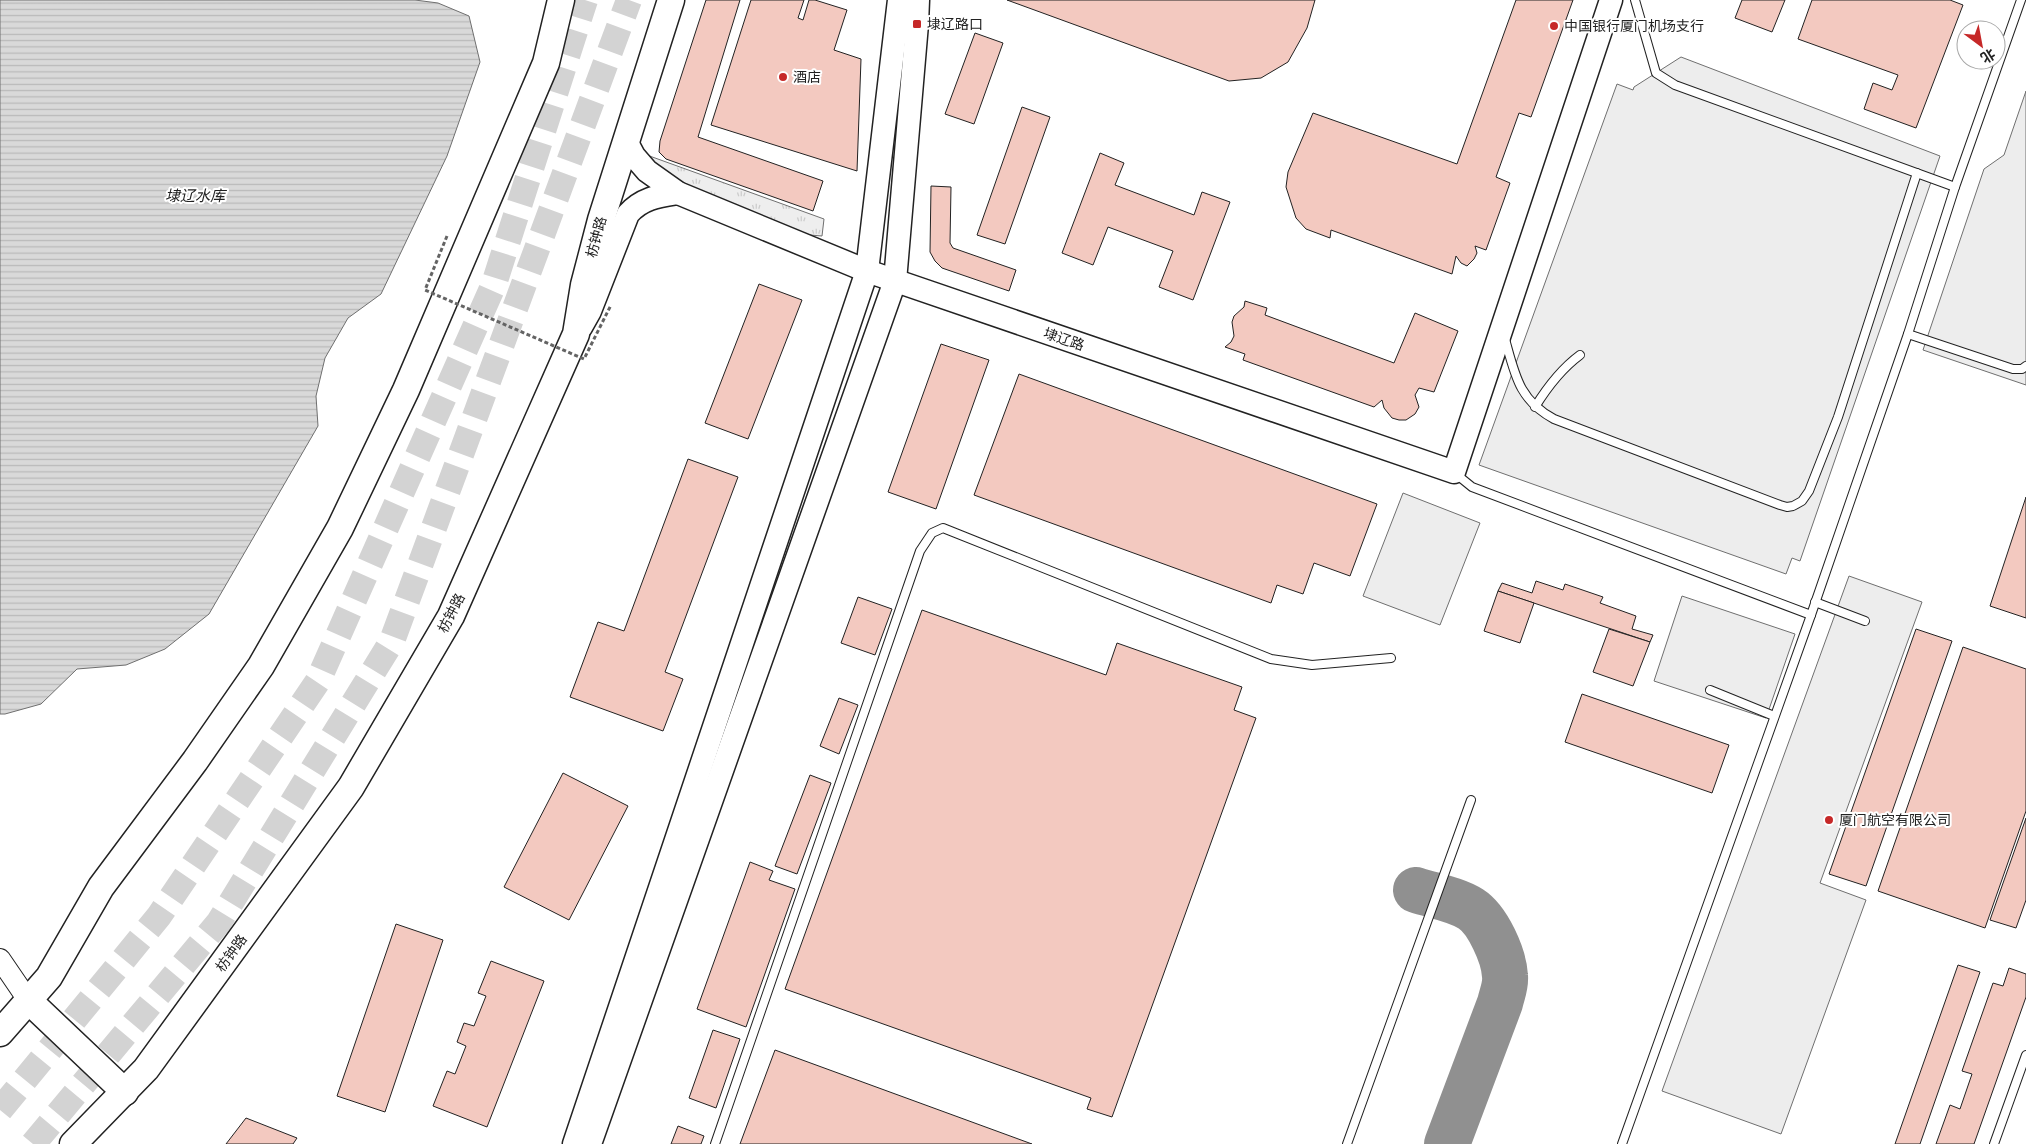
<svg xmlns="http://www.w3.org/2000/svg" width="2026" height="1144" viewBox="0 0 2026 1144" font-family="Figtree,'Noto Sans SC',sans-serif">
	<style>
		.grass { fill: url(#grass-tufts); stroke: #6f6f6f }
		.parking { fill: #ededed; stroke: #6f6f6f }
		.water { fill: url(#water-rules); stroke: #6f6f6f }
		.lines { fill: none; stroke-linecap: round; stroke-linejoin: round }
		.taxiway { stroke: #909090; stroke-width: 46 }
		.building { fill: #f3c9c0; stroke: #222 }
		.trunk-tunnel { stroke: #d3d3d3; stroke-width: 26; stroke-dasharray: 26 13; stroke-linecap: butt }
		.service-casing { stroke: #222; stroke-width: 10 }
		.tertiary-casing { stroke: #222; stroke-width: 22 }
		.secondary-casing { stroke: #222; stroke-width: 25 }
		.trunk-casing { stroke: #222; stroke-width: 29 }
		.service { stroke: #fff; stroke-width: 8 }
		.tertiary { stroke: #fff; stroke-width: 20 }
		.secondary { stroke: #fff; stroke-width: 22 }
		.trunk { stroke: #fff; stroke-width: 26 }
		.path-bridge { stroke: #646464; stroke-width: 3; stroke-dasharray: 4 2.5; stroke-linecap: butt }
		.poi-dot { fill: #c62828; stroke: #fff; stroke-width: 2 }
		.labels { text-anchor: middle; stroke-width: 4; stroke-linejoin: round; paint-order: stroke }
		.poi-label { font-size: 14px; fill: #222; stroke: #fff; text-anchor: start }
		.street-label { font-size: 14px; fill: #222; stroke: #fff }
		.water-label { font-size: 15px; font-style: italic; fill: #222; stroke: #fff }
	</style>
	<defs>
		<pattern id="grass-tufts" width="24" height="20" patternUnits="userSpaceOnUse" patternTransform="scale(1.25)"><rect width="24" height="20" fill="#eee"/><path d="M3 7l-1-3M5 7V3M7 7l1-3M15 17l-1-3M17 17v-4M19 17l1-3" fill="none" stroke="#ccc"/></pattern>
		<pattern id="water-rules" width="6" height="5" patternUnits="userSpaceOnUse" patternTransform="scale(1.25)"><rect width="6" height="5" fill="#d9d9d9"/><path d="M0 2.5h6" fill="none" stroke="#bababa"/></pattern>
	</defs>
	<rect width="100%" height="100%" fill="#fff"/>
	<path class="grass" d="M644 154 824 219 822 236 810 235 675 183Z"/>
	<g class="parking">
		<path d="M1681 57 1940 156 1800 561 1792 558 1786 574 1479 465 1617 84 1633 90 1634 87Z"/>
		<path d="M2026 91V385L1923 350 1984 169 2004 155Z"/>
		<path d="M1403 493 1480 523 1440 625 1363 596Z"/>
		<path d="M1849 576 1922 602 1820 883 1866 900 1781 1134 1662 1091Z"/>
		<path d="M1682 596 1795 634 1766 718 1654 681Z"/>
	</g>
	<path class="water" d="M0 0H415L438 3 469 16 480 62 447 156 381 294 348 318 325 358 316 396 318 426 209 614 165 649 126 665 77 669 41 704 5 714H0Z"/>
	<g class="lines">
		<path class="taxiway" d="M1416 890C1434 896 1455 899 1471 909 1488 920 1504 956 1505 976 1506 986 1502 994 1500 1003L1447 1144"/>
	</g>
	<g class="building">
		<path d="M706 0H740L698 137 823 181 813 211 666 159 659 152 660 141Z"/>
		<path d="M751 0H804L798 18 803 20 809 0H815L847 10 834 50 861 59 857 171 711 125Z"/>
		<path d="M1007 0H1315L1307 28 1288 62 1261 78 1229 81Z"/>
		<path d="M1516 0H1573L1531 117 1519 113 1496 177 1510 183 1486 250 1475 246 1477 253 1474 259 1467 266 1461 263 1456 256 1452 274 1331 230 1330 238 1306 229 1296 218 1286 187 1288 172 1313 113 1457 164Z"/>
		<path d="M1742 0H1785L1772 32 1735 18Z"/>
		<path d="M1812 0H1950L1963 5 1916 128 1864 109 1873 83 1892 90 1898 75 1798 39Z"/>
		<path d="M975 33 1003 43 974 124 945 114Z"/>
		<path d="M1022 107 1050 117 1005 244 977 235Z"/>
		<path d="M1100 153 1124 163 1115 185 1194 215 1202 192 1230 202 1193 300 1159 287 1173 251 1108 227 1093 265 1062 253Z"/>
		<path d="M931 186 951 187 950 243 953 248 1016 270 1009 291 942 268 935 261 930 252Z"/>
		<path d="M759 284 802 300 748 439 705 423Z"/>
		<path d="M1245 301 1267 308 1265 315 1394 363 1415 313 1458 331 1434 392 1419 388 1415 395 1419 407 1415 414 1406 420H1399L1392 418 1384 408 1382 400 1374 407 1243 360 1245 354 1225 347 1231 342 1234 336 1232 322 1234 316 1244 307Z"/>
		<path d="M941 344 989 360 936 509 888 492Z"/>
		<path d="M1019 374 1377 504 1350 576 1314 563 1303 594 1277 585 1271 603 974 495Z"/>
		<path d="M688 459 738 477 665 672 683 679 663 731 570 697 598 622 624 631Z"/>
		<path d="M2026 497V618L1990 606Z"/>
		<path d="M1536 581 1563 590 1565 584 1603 597 1600 603 1636 616 1632 629 1653 635 1650 642 1498 591 1502 583 1532 593Z"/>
		<path d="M1498 591 1534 603 1520 643 1484 631Z"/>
		<path d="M858 597 892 609 875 655 841 643Z"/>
		<path d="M922 610 1106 675 1117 643 1242 687 1234 710 1256 718 1112 1117 1087 1109 1091 1098 785 989Z"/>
		<path d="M1609 629 1650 642 1633 686 1593 672Z"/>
		<path d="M1916 629 1952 641 1866 886 1829 874Z"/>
		<path d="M1963 647 2026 669V811L1985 928 1878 891Z"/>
		<path d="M1582 694 1729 745 1712 793 1565 742Z"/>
		<path d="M839 698 858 705 839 754 820 746Z"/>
		<path d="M563 773 628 806 569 920 504 887Z"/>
		<path d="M810 775 831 783 797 874 775 866Z"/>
		<path d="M2026 818V900L2016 928 1990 920Z"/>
		<path d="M750 862 773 871 769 880 795 889 746 1027 697 1009Z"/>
		<path d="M396 924 443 940 385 1112 337 1096Z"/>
		<path d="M491 961 544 981 487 1127 433 1106 447 1071 455 1074 466 1046 457 1042 464 1023 474 1026 486 996 478 993Z"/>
		<path d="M1958 965 1980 972 1920 1144H1895Z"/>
		<path d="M2009 968 2026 974V997L1974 1144H1936L1950 1105 1960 1109 1972 1074 1962 1071 1993 983 2003 986Z"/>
		<path d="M713 1030 740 1039 716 1108 689 1098Z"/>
		<path d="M775 1050 1032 1144H740Z"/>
		<path d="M246 1118 297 1138 293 1144H226Z"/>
		<path d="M678 1126 704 1136 701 1144H671Z"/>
	</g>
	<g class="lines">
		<g class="trunk-tunnel">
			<path d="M0 1110 159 916 318 681 494 284 585 0"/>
			<path d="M33 1144 219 922 392 641 629 0"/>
		</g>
		<defs>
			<g id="service">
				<path d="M1635 0 1656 73 1675 85 1955 187"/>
				<path d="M1908 334 2013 369H2022L2026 366"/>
				<path d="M1505 339C1515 375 1519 400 1554 419L1780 505 1787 507 1793 506 1802 501 1809 491 1838 417 1917 173"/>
				<path d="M1535 407C1548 386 1561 369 1580 355"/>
				<path d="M1456 474 1472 487 1811 615"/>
				<path d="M1815 602 1865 621"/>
				<path d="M1710 690 1774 716"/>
				<path d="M715 1144 920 551 932 533 943 528 1271 659 1312 665 1391 658"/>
				<path d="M1347 1144 1471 800"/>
				<path d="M1622 1144 1811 615 1908 334 1955 187 2021 0"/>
				<path d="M1994 1144 2026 1055"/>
			</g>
			<path id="tertiary" d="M0 959 28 1000"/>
			<g id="secondary">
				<path d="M626 141 634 156 647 171 678 193 867 271 1454 472 1611 0"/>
				<path d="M581 327 590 311 628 214C642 198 659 196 678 193"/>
				<path d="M574 1144 867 271 899 0"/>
				<path d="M590 1144 895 281 917 24 918 0"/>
			</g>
			<g id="trunk">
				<path d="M28 1000 125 1092"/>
				<path d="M0 1033 49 977 101 887 195 761 261 666 340 528 406 390 546 63 561 0"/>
				<path d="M73 1144 146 1069 351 787 451 616 576 334 584 285 601 220 671 0"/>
			</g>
		</defs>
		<use href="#service" class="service-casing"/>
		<use href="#tertiary" class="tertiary-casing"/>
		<use href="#secondary" class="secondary-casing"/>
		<use href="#trunk" class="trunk-casing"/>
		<use href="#service" class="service"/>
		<use href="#tertiary" class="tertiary"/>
		<use href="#secondary" class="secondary"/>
		<use href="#trunk" class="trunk"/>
		<path class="path-bridge" d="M447 236 425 290 584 359 611 305"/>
	</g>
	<g class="poi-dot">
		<rect x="912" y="19" width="10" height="10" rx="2.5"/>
		<circle cx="1554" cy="26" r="5"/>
		<circle cx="783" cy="77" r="5"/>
		<circle cx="1829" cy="820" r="5"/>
	</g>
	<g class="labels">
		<g class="poi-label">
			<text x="927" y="29">埭辽路口</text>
			<text x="1564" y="31">中国银行厦门机场支行</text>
			<text x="793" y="82">酒店</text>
			<text x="1839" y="825">厦门航空有限公司</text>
		</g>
		<g class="street-label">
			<text transform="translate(596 237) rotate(-75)" y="5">枋钟路</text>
			<text transform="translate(1064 339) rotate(19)" y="5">埭辽路</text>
			<text transform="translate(451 613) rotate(-63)" y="5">枋钟路</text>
			<text transform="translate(231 953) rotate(-54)" y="5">枋钟路</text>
		</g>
		<g class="water-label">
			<text x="195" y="201">埭辽水库</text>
		</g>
	</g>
	<g transform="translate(1981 45) rotate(148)"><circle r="24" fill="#ffffff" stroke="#a7a7a7"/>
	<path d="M0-4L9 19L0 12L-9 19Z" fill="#c62828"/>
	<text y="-8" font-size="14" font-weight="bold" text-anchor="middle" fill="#222222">北</text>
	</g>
</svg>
